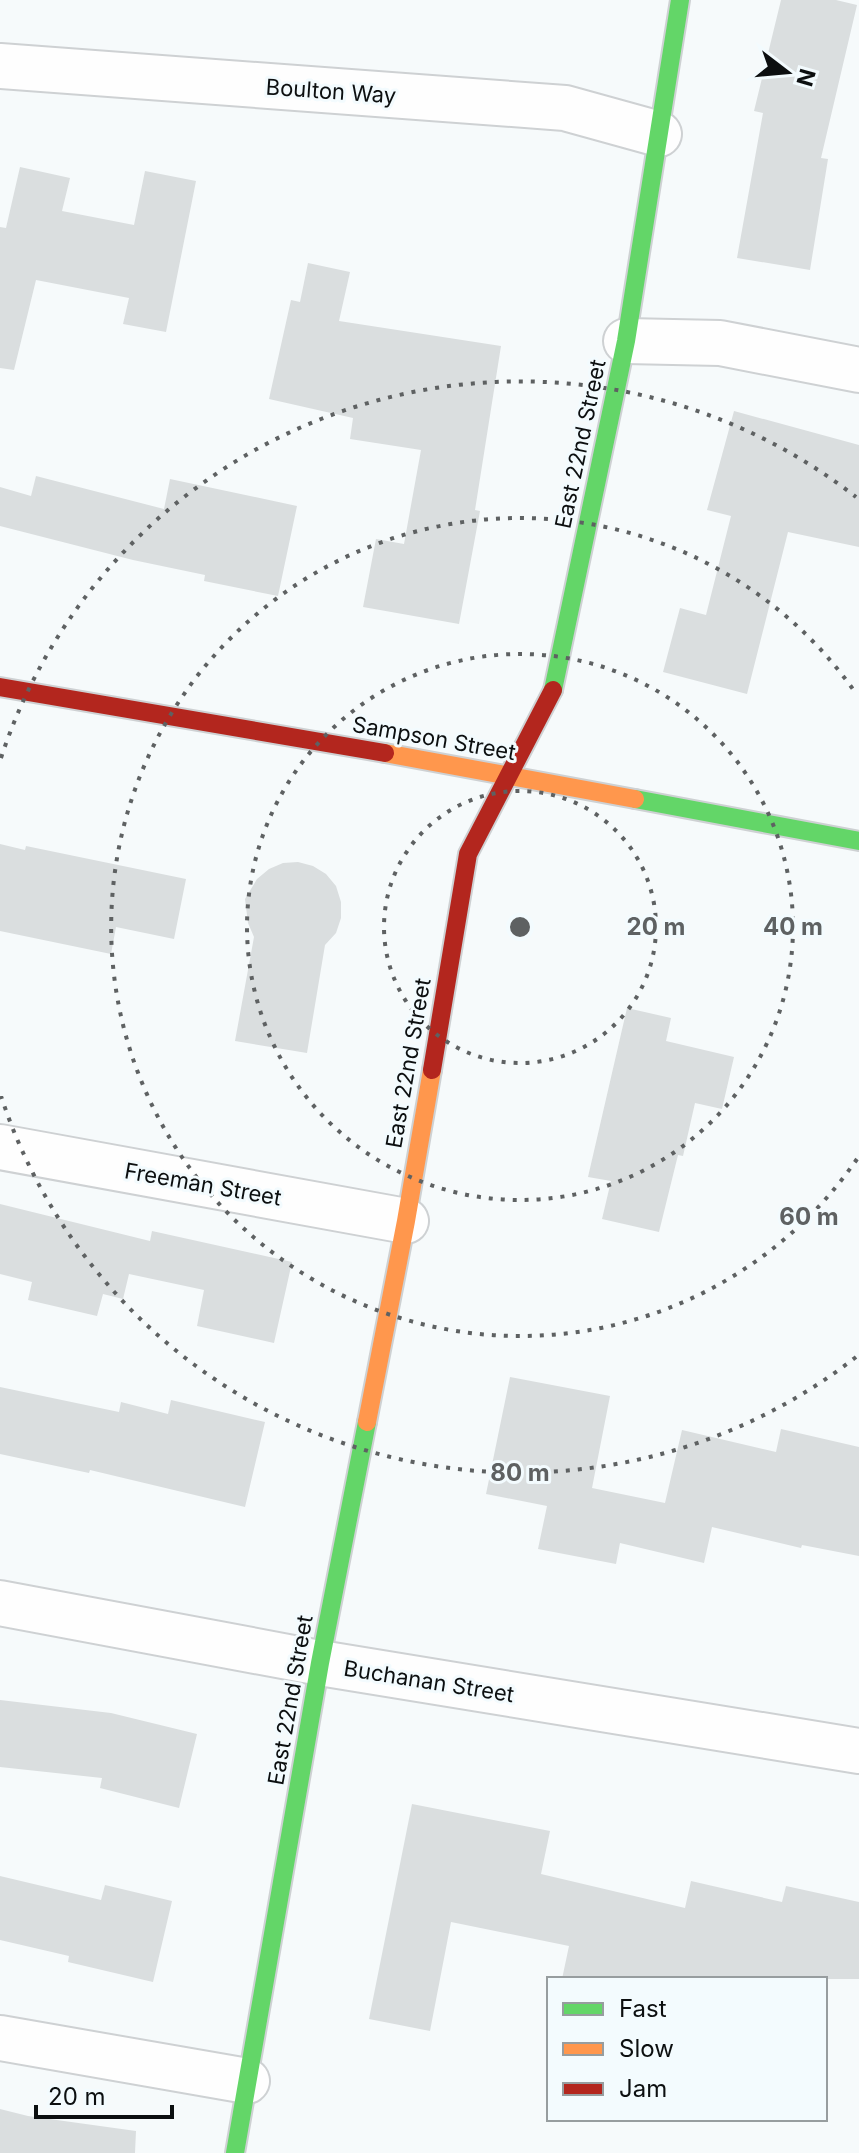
<svg xmlns="http://www.w3.org/2000/svg" width="859" height="2153" viewBox="0 0 859 2153" font-family="Inter,sans-serif">
	<style>
		.building { fill: #dadedf }
		.lines { fill: none; stroke-linecap: round; stroke-linejoin: round }
		.street-casing { stroke: #ced1d3; stroke-width: 48 }
		.fast-casing { stroke: #ced1d3; stroke-width: 22 }
		.slow-casing { stroke: #ced1d3; stroke-width: 22 }
		.jam-casing { stroke: #ced1d3; stroke-width: 22 }
		.street { stroke: #fefefe; stroke-width: 44 }
		.fast { stroke: #63d668; stroke-width: 18 }
		.slow { stroke: #ff974d; stroke-width: 18 }
		.jam { stroke: #b3261e; stroke-width: 18 }
		.ring { fill: none; stroke: #5e6162; stroke-width: 4; stroke-dasharray: 4 8 }
		.labels { text-anchor: middle; stroke-width: 6; stroke-linejoin: round; paint-order: stroke }
		.street-label { font-size: 22px; fill: #0c0f10; stroke: #f3fbfe }
		.centre { fill: #5e6162; stroke: #f3fbfe; stroke-width: 4 }
		.ring-label { font-size: 24px; text-anchor: middle; font-weight: bold; fill: #5e6162; stroke: #f3fbfe; stroke-width: 6; stroke-linejoin: round; paint-order: stroke }
	</style>
	<rect width="100%" height="100%" fill="#f6fafb"/>
	<g class="building">
		<path d="M781 0H836L857 5 821 158 828 159 810 270 737 258 763 113 754 111Z"/>
		<path d="M20 167 70 178 62 211 134 225 145 171 196 181 166 332 123 324 129 298 36 280 14 370 0 368V227L6 228Z"/>
		<path d="M308 263 350 272 339 321 501 346 475 510 480 511 459 624 363 607 376 539 404 544 421 450 350 439 353 418 269 399 291 300 300 302Z"/>
		<path d="M734 411 859 445V547L788 532 747 694 663 672 680 608 706 615 731 516 707 510Z"/>
		<path d="M36 476 164 509 170 479 297 506 278 596 204 581 205 575 133 560 0 526V487L31 496Z"/>
		<path d="M0 844 25 850 26 846 186 879 174 939 116 927 111 954 0 931Z"/>
		<path d="M298 862 313 866 326 874 336 886 341 902V918L336 933 325 945 307 1053 235 1041 254 937 248 923 245 899 257 879 269 869 283 863Z"/>
		<path d="M627 1008 671 1018 666 1041 734 1057 722 1109 695 1103 683 1156 678 1155 659 1232 602 1219 611 1181 588 1177Z"/>
		<path d="M0 1204 150 1241 152 1231 292 1262 274 1343 197 1326 204 1290 129 1274 123 1299 103 1294 97 1316 28 1300 32 1282 0 1274Z"/>
		<path d="M510 1377 610 1396 592 1488 665 1503 682 1430 776 1452 781 1429 859 1447V1556L802 1545 801 1548 712 1527 704 1563 620 1543 616 1564 538 1549 547 1506 486 1494Z"/>
		<path d="M0 1387 119 1412 121 1402 168 1414 171 1400 265 1422 245 1507 90 1470 89 1473 0 1454Z"/>
		<path d="M0 1700 111 1713 197 1734 179 1808 100 1788 102 1778 0 1767Z"/>
		<path d="M412 1804 550 1831 541 1874 685 1908 691 1881 782 1902 786 1886 859 1902V1979H562L569 1946 451 1922 430 2031 369 2019Z"/>
		<path d="M0 1876 101 1900 105 1885 172 1901 153 1982 68 1962 69 1956 0 1940Z"/>
		<path d="M0 2109 28 2116 136 2131 135 2153H0Z"/>
	</g>
	<g class="lines">
		<defs>
			<g id="street">
				<path d="M0 66 565 108 659 134"/>
				<path d="M626 341 720 343 859 370"/>
				<path d="M0 1147 406 1221"/>
				<path d="M0 1603 320 1663 859 1751"/>
				<path d="M0 2038 247 2081"/>
			</g>
			<g id="fast">
				<path d="M553 690 626 341 680 0"/>
				<path d="M635 799 859 841"/>
				<path d="M235 2153 320 1663 367 1422"/>
			</g>
			<g id="slow">
				<path d="M385 753 635 799"/>
				<path d="M367 1422 406 1221 432 1070"/>
			</g>
			<g id="jam">
				<path d="M0 687 385 753"/>
				<path d="M432 1070 468 854 553 690"/>
			</g>
		</defs>
		<use href="#street" class="street-casing"/>
		<use href="#fast" class="fast-casing"/>
		<use href="#slow" class="slow-casing"/>
		<use href="#jam" class="jam-casing"/>
		<use href="#street" class="street"/>
		<use href="#fast" class="fast"/>
		<use href="#slow" class="slow"/>
		<use href="#jam" class="jam"/>
	</g>
	<g class="ring">
		<circle cx="520" cy="927" r="136"/>
		<circle cx="520" cy="927" r="273"/>
		<path d="M857 1159A409 409 0 1 1 857 695"/>
		<path d="M856 1357A546 546 0 0 1 1 1096M1 758A546 546 0 0 1 856 497"/>
	</g>
	<g class="labels">
		<g class="street-label">
			<text transform="translate(331 91) rotate(4)" y="8">Boulton Way</text>
			<text transform="translate(580 444) rotate(-78)" y="8">East 22nd Street</text>
			<text transform="translate(434 738) rotate(10)" y="8">Sampson Street</text>
			<text transform="translate(408 1063) rotate(-80)" y="8">East 22nd Street</text>
			<text transform="translate(203 1184) rotate(10)" y="8">Freeman Street</text>
			<text transform="translate(429 1681) rotate(9)" y="8">Buchanan Street</text>
			<text transform="translate(290 1700) rotate(-80)" y="8">East 22nd Street</text>
		</g>
	</g>
	<circle cx="520" cy="927" r="12" class="centre"/>
	<g class="ring-label">
		<text x="656" y="935">20 m</text>
		<text x="793" y="935">40 m</text>
		<text x="809" y="1225">60 m</text>
		<text x="520" y="1481">80 m</text>
	</g>
	<rect x="547" y="1977" width="280" height="144" fill="#f3fbfe" stroke="#979d9f" stroke-width="2"/>
	<rect x="563" y="2003" width="40" height="12" fill="#63d668" stroke="#979d9f" stroke-width="2"/>
	<text x="619" y="2017" font-size="24" fill="#0c0f10">Fast</text>
	<rect x="563" y="2043" width="40" height="12" fill="#ff974d" stroke="#979d9f" stroke-width="2"/>
	<text x="619" y="2057" font-size="24" fill="#0c0f10">Slow</text>
	<rect x="563" y="2083" width="40" height="12" fill="#b3261e" stroke="#979d9f" stroke-width="2"/>
	<text x="619" y="2097" font-size="24" fill="#0c0f10">Jam</text>
	<g transform="translate(787 72) rotate(106)" stroke="#f3fbfe" stroke-width="6" paint-order="stroke">
	<path d="M0-6L14 30L0 20L-14 30Z" fill="#0c0f10"/>
	<text y="-12" font-size="22" font-weight="bold" text-anchor="middle" fill="#0c0f10">N</text>
	</g>
	<path d="M36 2105v12h136v-12" fill="none" stroke="#0c0f10" stroke-width="4"/>
	<text x="48" y="2105" font-size="24" fill="#0c0f10" stroke="#f3fbfe" stroke-width="6" paint-order="stroke">20 m</text>
</svg>
